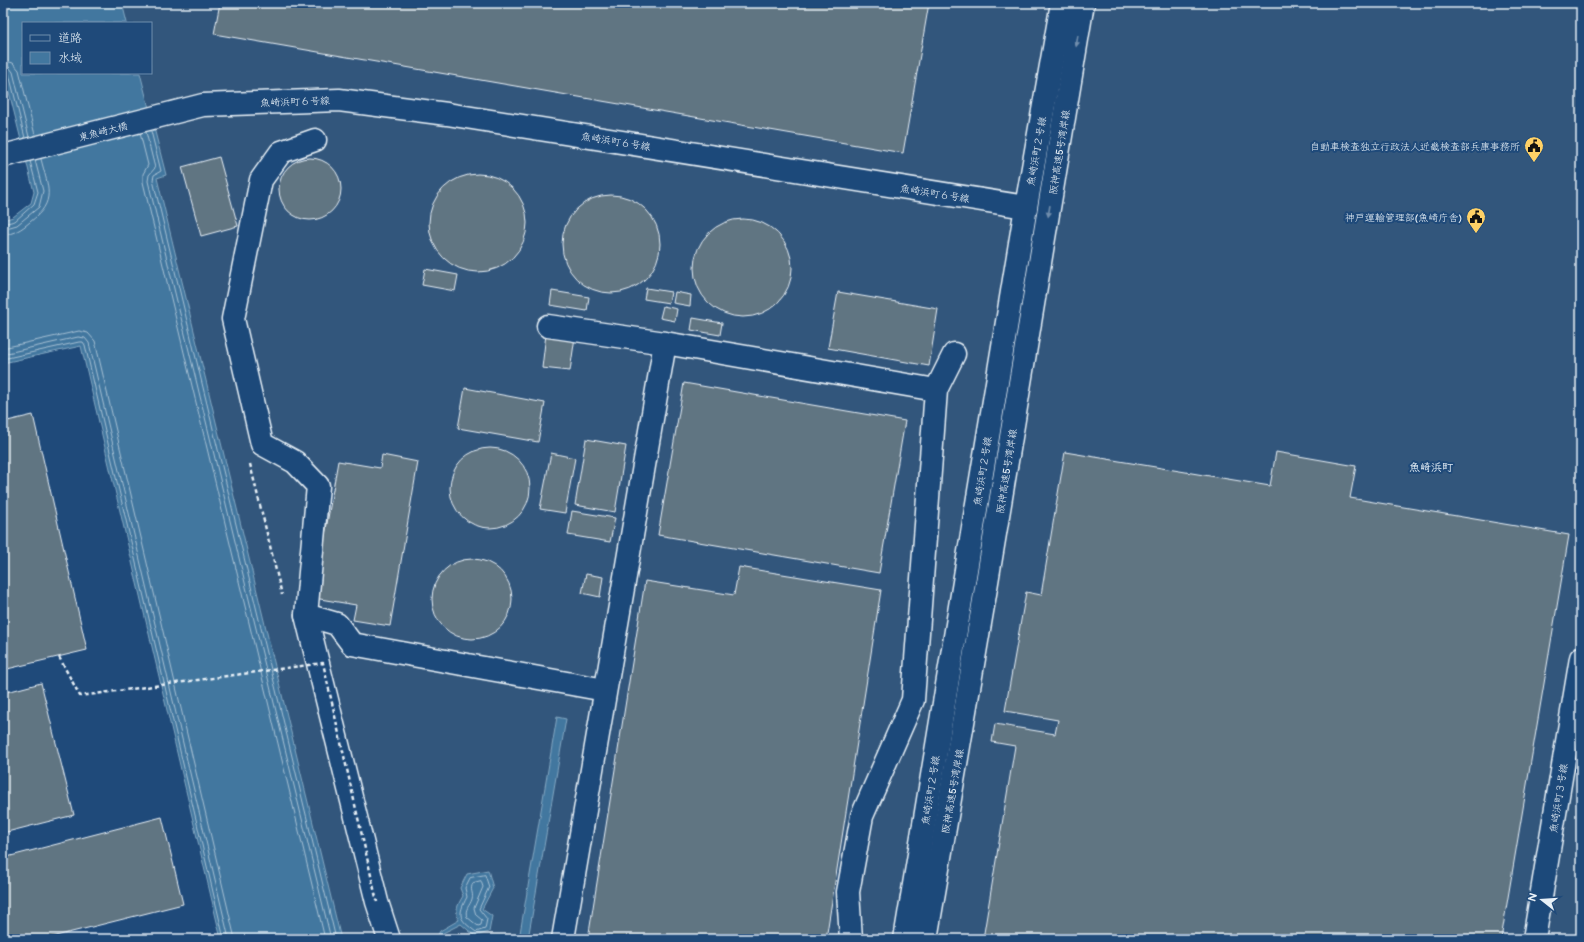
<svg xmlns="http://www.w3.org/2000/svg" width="1584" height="942" viewBox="0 0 1584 942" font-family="'Balsamiq Sans','Klee One',sans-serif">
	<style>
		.built { fill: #33577c }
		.water { fill: #42779f; stroke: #84a8c3 }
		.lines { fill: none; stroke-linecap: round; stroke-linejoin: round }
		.shore { stroke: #a6c0d4; stroke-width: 1 }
		.building { fill: #617482; stroke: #e8f1f8 }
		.minor-casing { stroke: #e8f1f8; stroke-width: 25 }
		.highway-casing { stroke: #e8f1f8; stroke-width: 25 }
		.path { stroke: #e8f1f8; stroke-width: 2.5; stroke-dasharray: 4 3; stroke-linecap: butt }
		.minor { stroke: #1f4a7a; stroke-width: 22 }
		.highway { stroke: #1f4a7a; stroke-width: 22 }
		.path-bridge { stroke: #e8f1f8; stroke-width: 2.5; stroke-dasharray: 4 3; stroke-linecap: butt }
		.oneway { fill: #6f8dac }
		.labels { text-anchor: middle; stroke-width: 4; stroke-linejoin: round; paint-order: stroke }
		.street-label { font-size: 10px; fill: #e8f1f8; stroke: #1f4a7a }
		.poi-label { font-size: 10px; fill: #e8f1f8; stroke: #1f4a7a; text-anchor: end }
		.neighbourhood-label { font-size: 11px; font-weight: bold; fill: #e8f1f8; stroke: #1f4a7a }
	</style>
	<rect width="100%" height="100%" fill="#1f4a7a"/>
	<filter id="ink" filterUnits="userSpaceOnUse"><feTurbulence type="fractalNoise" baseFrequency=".025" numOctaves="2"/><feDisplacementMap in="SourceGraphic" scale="8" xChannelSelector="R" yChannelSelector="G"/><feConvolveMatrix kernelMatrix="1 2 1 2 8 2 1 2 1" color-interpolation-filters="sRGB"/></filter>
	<g filter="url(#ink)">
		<path class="built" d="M122 3H1581V939H341L157 178 166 175 140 73H151V23H127Z"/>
		<g class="water">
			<path d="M3 3H122L127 23H23V73H140L166 175 157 178 341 939H221L81 346 3 363V220L13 217 31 203 34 192 3 68Z"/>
			<path d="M557 717 566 719 528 939H519Z"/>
			<path d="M488 870 493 888 482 909 492 916 489 932 475 936 461 924 443 933 439 939H436L440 931 459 920C454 912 458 904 463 896L460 888 467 874Z"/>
		</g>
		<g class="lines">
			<g class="shore">
				<path d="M3 60 13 63 19 70 35 135"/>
				<path d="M3 66 9 67 13 72 29 137"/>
				<path d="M3 71H6L9 74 25 138"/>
				<path d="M151 131 161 171 154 175 153 180 336 939"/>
				<path d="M146 132 155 168 149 175 148 181 331 939"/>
				<path d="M140 133 148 165 143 174V182L325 939"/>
				<path d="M3 224 15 221 34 204 38 192 30 161"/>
				<path d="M3 229 17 225 39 207 43 191 35 160"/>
				<path d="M3 235C14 234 22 229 30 222 57 201 48 188 41 159"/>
				<path d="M3 348 79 331 88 333 95 341 235 939"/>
				<path d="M3 354 78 337 85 338 89 343 229 939"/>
				<path d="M3 359 79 342H83L85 345 224 939"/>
				<path d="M485 875 489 887 479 909 487 919 485 929 476 932C459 919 457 916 467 897L465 888 470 878Z"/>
				<path d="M481 881 483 887 474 908 476 915 482 920 481 925 478 926 467 917C464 909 470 906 472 899 474 892 469 891 473 883Z"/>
			</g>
		</g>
		<g class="building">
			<path d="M220 3H929L903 153 214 34Z"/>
			<path d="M219 157 238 226 201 236 182 167Z"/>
			<circle cx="310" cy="189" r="31"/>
			<circle cx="478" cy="223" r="49"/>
			<circle cx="611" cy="244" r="49"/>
			<circle cx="743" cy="268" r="49"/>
			<path d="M425 269 458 275 455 291 422 285Z"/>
			<path d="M646 288 671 292 669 303 644 299Z"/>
			<path d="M552 291 589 297 587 311 550 305Z"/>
			<path d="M675 292 691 295 690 306 673 303Z"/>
			<path d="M838 292 938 309 929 366 828 348Z"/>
			<path d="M663 306 677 309 675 321 660 318Z"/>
			<path d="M693 318 722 323 720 335 691 330Z"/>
			<path d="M546 334 575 337 570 371 542 368Z"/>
			<path d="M684 383 905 421 879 573 658 535Z"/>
			<path d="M465 388 545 403 538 442 458 428Z"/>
			<path d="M33 415 87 650 3 670V422Z"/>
			<path d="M586 439 626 446 615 512 575 505Z"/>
			<circle cx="490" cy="488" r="40"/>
			<path d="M1065 452 1270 486 1276 452 1356 466 1350 498 1569 535 1501 939H983L1015 746 992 742 995 724 1055 734 1058 720 1005 711 1026 592 1041 595Z"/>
			<path d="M551 453 575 458 565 513 540 509Z"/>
			<path d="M382 455 418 462 390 626 353 620 356 605 314 598 338 461 380 468Z"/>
			<path d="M572 511 615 518 610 542 568 535Z"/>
			<circle cx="472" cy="599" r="40"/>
			<path d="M739 567 881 590 826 939H588L645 581 734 595Z"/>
			<path d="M586 574 603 577 600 597 582 593Z"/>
			<path d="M41 683 74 815 3 833V693Z"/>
			<path d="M162 817 183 904 44 939H3V858Z"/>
		</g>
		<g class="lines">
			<defs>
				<g id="minor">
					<path d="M315 140 281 152 261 180 233 319 262 444 295 462 318 486 306 615 377 902 389 939"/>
					<path d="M3 156 203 105 339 100 447 114 1026 207"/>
					<path d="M548 326 665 343 936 390"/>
					<path d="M306 615 337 624 352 644 605 690"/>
					<path d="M563 939 665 343"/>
					<path d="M851 939 848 892 862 816 913 700 936 390 954 354"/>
					<path d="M905 939 1026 207 1062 3"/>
					<path d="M1534 939 1581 658"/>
				</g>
				<path id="highway" d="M926 939 984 600 1083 3"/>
			</defs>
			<use href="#minor" class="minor-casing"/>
			<use href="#highway" class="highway-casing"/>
			<path class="path" d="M250 464 282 595"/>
			<use href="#minor" class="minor"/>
			<use href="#highway" class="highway"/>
			<path class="path-bridge" d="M59 657 80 696 323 663 377 902"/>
		</g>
		<defs><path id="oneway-solid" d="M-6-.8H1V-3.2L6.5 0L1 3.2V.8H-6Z"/></defs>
		<g class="oneway">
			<use href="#oneway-solid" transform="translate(1077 41) rotate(99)"/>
			<use href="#oneway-solid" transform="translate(1049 211) rotate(99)"/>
		</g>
	</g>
	<defs>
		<symbol id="civic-pin" viewBox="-11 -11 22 30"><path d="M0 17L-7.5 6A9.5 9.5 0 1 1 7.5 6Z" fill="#ffd166" stroke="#1f4a7a"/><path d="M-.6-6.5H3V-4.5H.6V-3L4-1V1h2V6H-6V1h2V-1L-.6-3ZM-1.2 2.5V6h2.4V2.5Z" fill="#111"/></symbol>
	</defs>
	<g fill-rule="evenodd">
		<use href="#civic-pin" x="1523" y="135" width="22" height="30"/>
		<use href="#civic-pin" x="1465" y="206" width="22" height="30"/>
	</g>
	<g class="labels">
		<g class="street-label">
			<text transform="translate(295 101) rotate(-2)" y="4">魚崎浜町６号線</text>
			<text transform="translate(103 131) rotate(-14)" y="4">東魚崎大橋</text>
			<text transform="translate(616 141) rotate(9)" y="4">魚崎浜町６号線</text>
			<text transform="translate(1036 151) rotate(-80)" y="4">魚崎浜町２号線</text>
			<text transform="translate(1059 152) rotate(-81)" y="4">阪神高速5号湾岸線</text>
			<text transform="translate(935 193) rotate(9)" y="4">魚崎浜町６号線</text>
			<text transform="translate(982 471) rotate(-81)" y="4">魚崎浜町２号線</text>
			<text transform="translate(1006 471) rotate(-81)" y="4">阪神高速5号湾岸線</text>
			<text transform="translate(930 790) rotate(-81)" y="4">魚崎浜町２号線</text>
			<text transform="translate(952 791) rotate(-80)" y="4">阪神高速5号湾岸線</text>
			<text transform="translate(1558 798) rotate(-81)" y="4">魚崎浜町３号線</text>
		</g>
		<g class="poi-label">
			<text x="1520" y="150">自動車検査独立行政法人近畿検査部兵庫事務所</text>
			<text x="1462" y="221">神戸運輸管理部(魚崎庁舎)</text>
		</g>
		<g class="neighbourhood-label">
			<text x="1431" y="471">魚崎浜町</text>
		</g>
	</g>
	<rect width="1584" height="942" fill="none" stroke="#1f4a7a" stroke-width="16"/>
	<rect x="8" y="8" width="1568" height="926" fill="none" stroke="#e8f1f8" stroke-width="1.5" filter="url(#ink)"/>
	<rect x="22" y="22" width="130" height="52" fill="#1f4a7a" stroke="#6f8dac"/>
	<rect x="30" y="35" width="20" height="6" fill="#1f4a7a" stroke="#6f8dac"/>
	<text x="58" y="42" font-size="12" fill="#e8f1f8">道路</text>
	<rect x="30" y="52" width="20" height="12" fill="#42779f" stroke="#6f8dac"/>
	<text x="58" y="62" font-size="12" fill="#e8f1f8">水域</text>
	<g transform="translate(1542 900) rotate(287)" stroke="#1f4a7a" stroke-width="3" paint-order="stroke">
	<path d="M0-3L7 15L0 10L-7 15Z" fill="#e8f1f8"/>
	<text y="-6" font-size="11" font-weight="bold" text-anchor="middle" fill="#e8f1f8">N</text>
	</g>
</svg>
